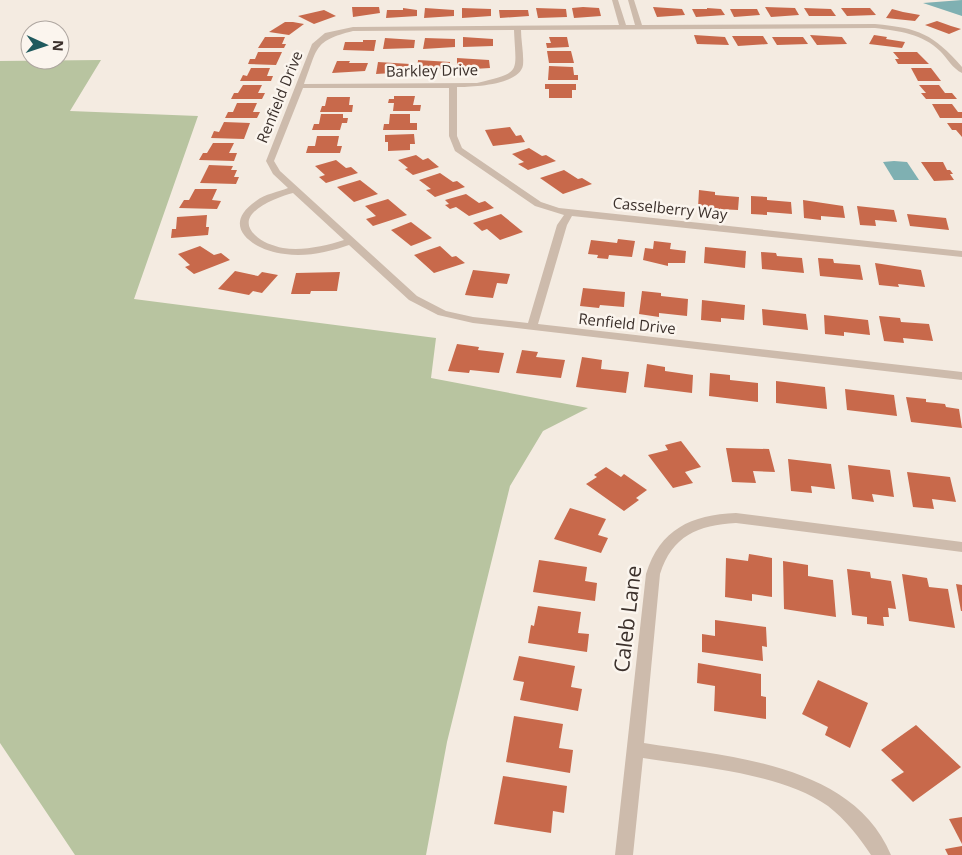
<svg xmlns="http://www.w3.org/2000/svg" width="962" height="855" viewBox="0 0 962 855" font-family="'Open Sans',sans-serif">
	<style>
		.green { fill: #b8c4a0 }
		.water { fill: #7fb0b2 }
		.building { fill: #c8694b }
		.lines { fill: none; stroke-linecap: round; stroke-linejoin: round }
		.minor { fill: #cdbbac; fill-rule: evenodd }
		.labels { text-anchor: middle; stroke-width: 5; stroke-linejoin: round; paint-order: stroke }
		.far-street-label { font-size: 15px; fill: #3b302b; stroke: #fbf5ee }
		.near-street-label { font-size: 21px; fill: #3b302b; stroke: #fbf5ee }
	</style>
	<rect width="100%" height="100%" fill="#f4ebe1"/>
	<path class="green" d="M101 60 70 111 198 116 134 299 436 338 431 378 588 408 543 431 510 486 447 742 426 855H75L0 743V61Z"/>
	<g class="water">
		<path d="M962 0V16L923 3Z"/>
		<path d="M894 161 907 162 919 180H894L883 162Z"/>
	</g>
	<g class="building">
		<path d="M352 7H379L380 13 353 17Z"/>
		<path d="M583 7 599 8 601 16 574 18 572 8Z"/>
		<path d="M653 7 682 9 685 15 657 17Z"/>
		<path d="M765 7 795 8 799 15 771 17Z"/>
		<path d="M403 8 417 10V16L386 18 387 10H403Z"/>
		<path d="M425 8 454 10V16L424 18Z"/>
		<path d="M462 8 491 9V16L462 18Z"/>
		<path d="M536 8 566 9 567 17 538 18Z"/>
		<path d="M707 8 721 9 725 15 696 17 692 9H707Z"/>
		<path d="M804 8 831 9 836 16H809Z"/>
		<path d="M841 8H870L876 15 847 16Z"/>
		<path d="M730 9H757L760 15 734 17Z"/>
		<path d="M892 9 903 12 920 15 915 21 886 18Z"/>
		<path d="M324 10 336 16 314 24 298 16Z"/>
		<path d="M499 10H528L529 16 500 18Z"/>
		<path d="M937 21 951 26 961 29 949 34 925 25Z"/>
		<path d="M285 22H293L304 24 289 35 269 32Z"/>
		<path d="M694 35 725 37 729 45 697 44Z"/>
		<path d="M810 35 842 37 847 44 817 45Z"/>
		<path d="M874 35 887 37 886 39 905 42 902 48 869 44Z"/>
		<path d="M732 36H763L768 44 738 46Z"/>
		<path d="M265 37H285L282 44H286L284 48H258Z"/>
		<path d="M463 37 493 39V46L463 47Z"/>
		<path d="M549 37H567L569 47 547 48 546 43H551Z"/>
		<path d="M772 37H803L808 44 777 45Z"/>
		<path d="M385 38 415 40 414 48 383 49Z"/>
		<path d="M425 38 455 39V47L423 49Z"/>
		<path d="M363 40H376L374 51 343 50 345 42H363Z"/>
		<path d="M547 51H571L574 63H549Z"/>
		<path d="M258 52H282L276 65 248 64 250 59H255Z"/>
		<path d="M893 52H917L929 64H898L895 59H899Z"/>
		<path d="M457 58 489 60 490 68 457 70Z"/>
		<path d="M418 60 450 62V69H430V72H417Z"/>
		<path d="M337 61H350L349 63H368L365 71 332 73Z"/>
		<path d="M378 62 410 64 409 72 376 74Z"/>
		<path d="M549 66 573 67 574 75H578V80H548Z"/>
		<path d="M251 68H270L267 76H273L271 81H240L243 75 247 76Z"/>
		<path d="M911 68H931L941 81H918Z"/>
		<path d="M545 84H576V90H572V98H549V89H545Z"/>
		<path d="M243 85H262L258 93H265L262 99H231L234 93H238Z"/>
		<path d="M919 85H939L945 93H952L957 99H926L921 93H926Z"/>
		<path d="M394 96H415L413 105H421L420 111H393L394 103H388L389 99H394Z"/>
		<path d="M327 97H350L349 105H353L352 112H320L322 106H325Z"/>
		<path d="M237 103H257L253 112H260L257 118H225L228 112H233Z"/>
		<path d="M932 104H952L958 112H962V118H940Z"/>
		<path d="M321 114H343V118H348L347 123H342L340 130H312L314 124H319Z"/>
		<path d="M390 114H410V123H417V130H383L384 124H389Z"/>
		<path d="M224 122 250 123 244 139 211 138 214 131 219 132Z"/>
		<path d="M947 123H962V137L956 130H952Z"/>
		<path d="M510 127 516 136 521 135 525 142 493 146 485 130Z"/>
		<path d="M414 134 415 144H410V150L388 151V142H385V135Z"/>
		<path d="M317 136H339L337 146H342L340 153H306L308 146H315Z"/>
		<path d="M213 143H234L229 153H237L234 161 199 160 203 153H207Z"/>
		<path d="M529 148 542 156 546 155 556 161 528 170 518 164 524 162 512 154Z"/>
		<path d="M416 155 423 160 428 158 439 167 413 175 405 169 408 168 398 160Z"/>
		<path d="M336 160 346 168 351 167 358 173 326 183 319 177 325 175 315 166Z"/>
		<path d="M921 162H943L947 170H950L953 174H950L954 180 934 181Z"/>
		<path d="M209 165 233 166 231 170H237L234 177H239L236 184 200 183Z"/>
		<path d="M564 170 578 179 582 178 592 184 563 194 540 178Z"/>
		<path d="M440 173 453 182 457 181 465 187 435 197 426 190 431 189 419 180Z"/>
		<path d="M360 180 378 194 354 202 337 187Z"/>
		<path d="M195 189H217L212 200 221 201 217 209 179 208 184 200H189Z"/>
		<path d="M699 190 715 192V195L739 197 738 210 698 208Z"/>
		<path d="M466 194 479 203 485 201 494 208 469 216 456 207 450 209 445 205 449 204 445 200Z"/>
		<path d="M751 196 767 197V200L791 202 792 214 767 212V215L751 214Z"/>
		<path d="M388 199 407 215 373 226 366 219 376 216 365 206Z"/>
		<path d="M803 200 843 206 845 218 821 216V220L804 218Z"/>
		<path d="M857 206 894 210 897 222 875 220 876 226 860 225Z"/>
		<path d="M501 214 523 232 500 240 487 229 482 231 473 223Z"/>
		<path d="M907 214 946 218 949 230 910 226Z"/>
		<path d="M207 215 206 227H209L208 235 171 238 172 229H176L177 217Z"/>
		<path d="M411 222 432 238 411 246 391 230Z"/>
		<path d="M618 239 635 241 632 257 609 255 608 259 597 258 598 255 588 254 591 240 617 243Z"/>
		<path d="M654 241 671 243 670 249 686 251 685 263H668V266L643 260 645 248 653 249Z"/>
		<path d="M200 246 214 255 221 253 230 260 194 274 185 267 190 265 178 254Z"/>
		<path d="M440 246 452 257 456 256 465 263 434 273 414 255Z"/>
		<path d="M705 247 746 251 745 268 704 263Z"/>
		<path d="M761 252 776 253 777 256 802 258 804 273 762 269Z"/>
		<path d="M818 258 833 259 834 263 860 265 863 280 820 276Z"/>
		<path d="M875 263 921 270 925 287 898 284 899 287 879 285Z"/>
		<path d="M473 270 510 274 507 284 497 283 493 298 465 295Z"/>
		<path d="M235 271 258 276 262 272 278 275 262 293 253 291 249 295 218 289Z"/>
		<path d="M340 272 337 291H311L310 294H291L296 273Z"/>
		<path d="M583 288 625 292 624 307 600 305 599 308 580 306Z"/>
		<path d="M642 291 661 293V296L688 299 687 316 659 313V317L639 314Z"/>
		<path d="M702 300 745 305 744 320 721 318V322L701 320Z"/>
		<path d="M762 309 806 314 808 330 763 325Z"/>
		<path d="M824 315 868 320 870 335 844 332V336L825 334Z"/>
		<path d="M879 316 900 318 901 322 929 324 933 341 903 338 904 343 884 341Z"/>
		<path d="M457 344 479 347 478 350 504 353 499 373 470 370 469 373 448 371Z"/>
		<path d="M522 350 538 352 536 357 565 360 561 378 516 373Z"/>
		<path d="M582 357 602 360 601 369 629 372 626 393 576 387Z"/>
		<path d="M647 364 665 367V371L693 375 692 393 644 387Z"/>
		<path d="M710 373 730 375V380L758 383V402L709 396Z"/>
		<path d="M776 381 825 387 827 409 776 403Z"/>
		<path d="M845 389 894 395 897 416 847 410Z"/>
		<path d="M906 397 926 399V402L945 404 946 407 959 409 962 428 911 422Z"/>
		<path d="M681 441 701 467 685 472 693 483 673 488 648 455 668 450 665 445Z"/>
		<path d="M726 448 769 449 775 472 753 471 756 483 732 482Z"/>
		<path d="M788 459 831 464 835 489 811 486 812 493 791 491Z"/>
		<path d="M848 465 890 470 894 497 872 494 874 502 852 499Z"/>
		<path d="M606 467 621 477 624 474 647 490 636 498 639 500 624 511 586 484 597 477 594 475Z"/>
		<path d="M907 472 950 477 956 502 932 499 934 509 913 507Z"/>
		<path d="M570 508 606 519 598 535 608 538 601 553 554 539Z"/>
		<path d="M749 554 772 558V597L752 594V601L725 597 726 558 748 561Z"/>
		<path d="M539 560 587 567 585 581 597 583 595 601 533 592Z"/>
		<path d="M783 561 808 565V576L833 580 836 617 784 609Z"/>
		<path d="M847 569 870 572 871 578 891 581 896 609 888 608 889 617H883L884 626 867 624V617L852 615Z"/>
		<path d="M902 574 927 578 929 587 948 589 955 628 909 621Z"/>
		<path d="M956 584 962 585V611H961Z"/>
		<path d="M538 606 581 612 578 633 589 634 587 652 528 643 531 625 534 626Z"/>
		<path d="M715 620 766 627 767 647 762 646 763 661 702 652V634L715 636Z"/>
		<path d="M519 656 575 666 571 687 582 689 578 711 520 700 524 682 513 680Z"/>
		<path d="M698 663 761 674V696L766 697V719L714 711 715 686 697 683Z"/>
		<path d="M818 680 868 703 850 748 825 735 828 727 802 714Z"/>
		<path d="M514 716 563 724 559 748 573 750 570 773 506 762Z"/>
		<path d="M916 725 961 767 913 802 891 780 904 772 881 750Z"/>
		<path d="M503 776 567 786 564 813 553 811 551 833 494 824Z"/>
		<path d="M962 817V844L949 819Z"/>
		<path d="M962 846V855H948L945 849Z"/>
	</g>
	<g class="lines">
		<g class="minor">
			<path d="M612 0H618L626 25H635L628 0H634L642 25 875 24C919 28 933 34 962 67V73C953 69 947 58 940 51 923 34 899 31 875 28L521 30C521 41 524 54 523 65 520 85 472 87 457 87V136L462 148 541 202 559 208 962 251V257L572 216 567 225 538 324 962 372V380L473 323 438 315 409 300 349 245C329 252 307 257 285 254 255 251 218 227 256 201 265 194 278 192 288 188L273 174 266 161 312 44 325 33 353 27 619 25ZM514 30C516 74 522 72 477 83L304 84C318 48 313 41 353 31ZM303 88H449V136L455 151 535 206 564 215 557 225 528 323 473 317 446 311 417 296 280 171 274 161ZM293 193 344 240C325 246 303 251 283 248 273 246 262 242 255 235 232 213 278 197 293 193Z"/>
			<path d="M736 513 962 542V552L736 523C698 525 672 536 660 574L644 743C729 757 852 763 891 855H871C859 837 846 820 828 806 781 773 699 767 643 758L633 855H615L646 574C660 529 691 515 736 513Z"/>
		</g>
	</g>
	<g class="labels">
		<g class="far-street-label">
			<text transform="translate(432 71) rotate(-1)" y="5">Barkley Drive</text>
			<text transform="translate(280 97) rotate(-68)" y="5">Renfield Drive</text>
			<text transform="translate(670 209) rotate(6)" y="5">Casselberry Way</text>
			<text transform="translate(627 324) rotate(6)" y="5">Renfield Drive</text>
		</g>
		<g class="near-street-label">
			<text transform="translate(628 619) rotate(-83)" y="7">Caleb Lane</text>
		</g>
	</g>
	<g transform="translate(45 45) rotate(93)"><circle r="24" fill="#fbf5ee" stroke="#aea6a0"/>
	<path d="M0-4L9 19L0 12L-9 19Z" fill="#1f5a5e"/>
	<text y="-8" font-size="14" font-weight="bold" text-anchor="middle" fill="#3b302b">N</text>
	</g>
</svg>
